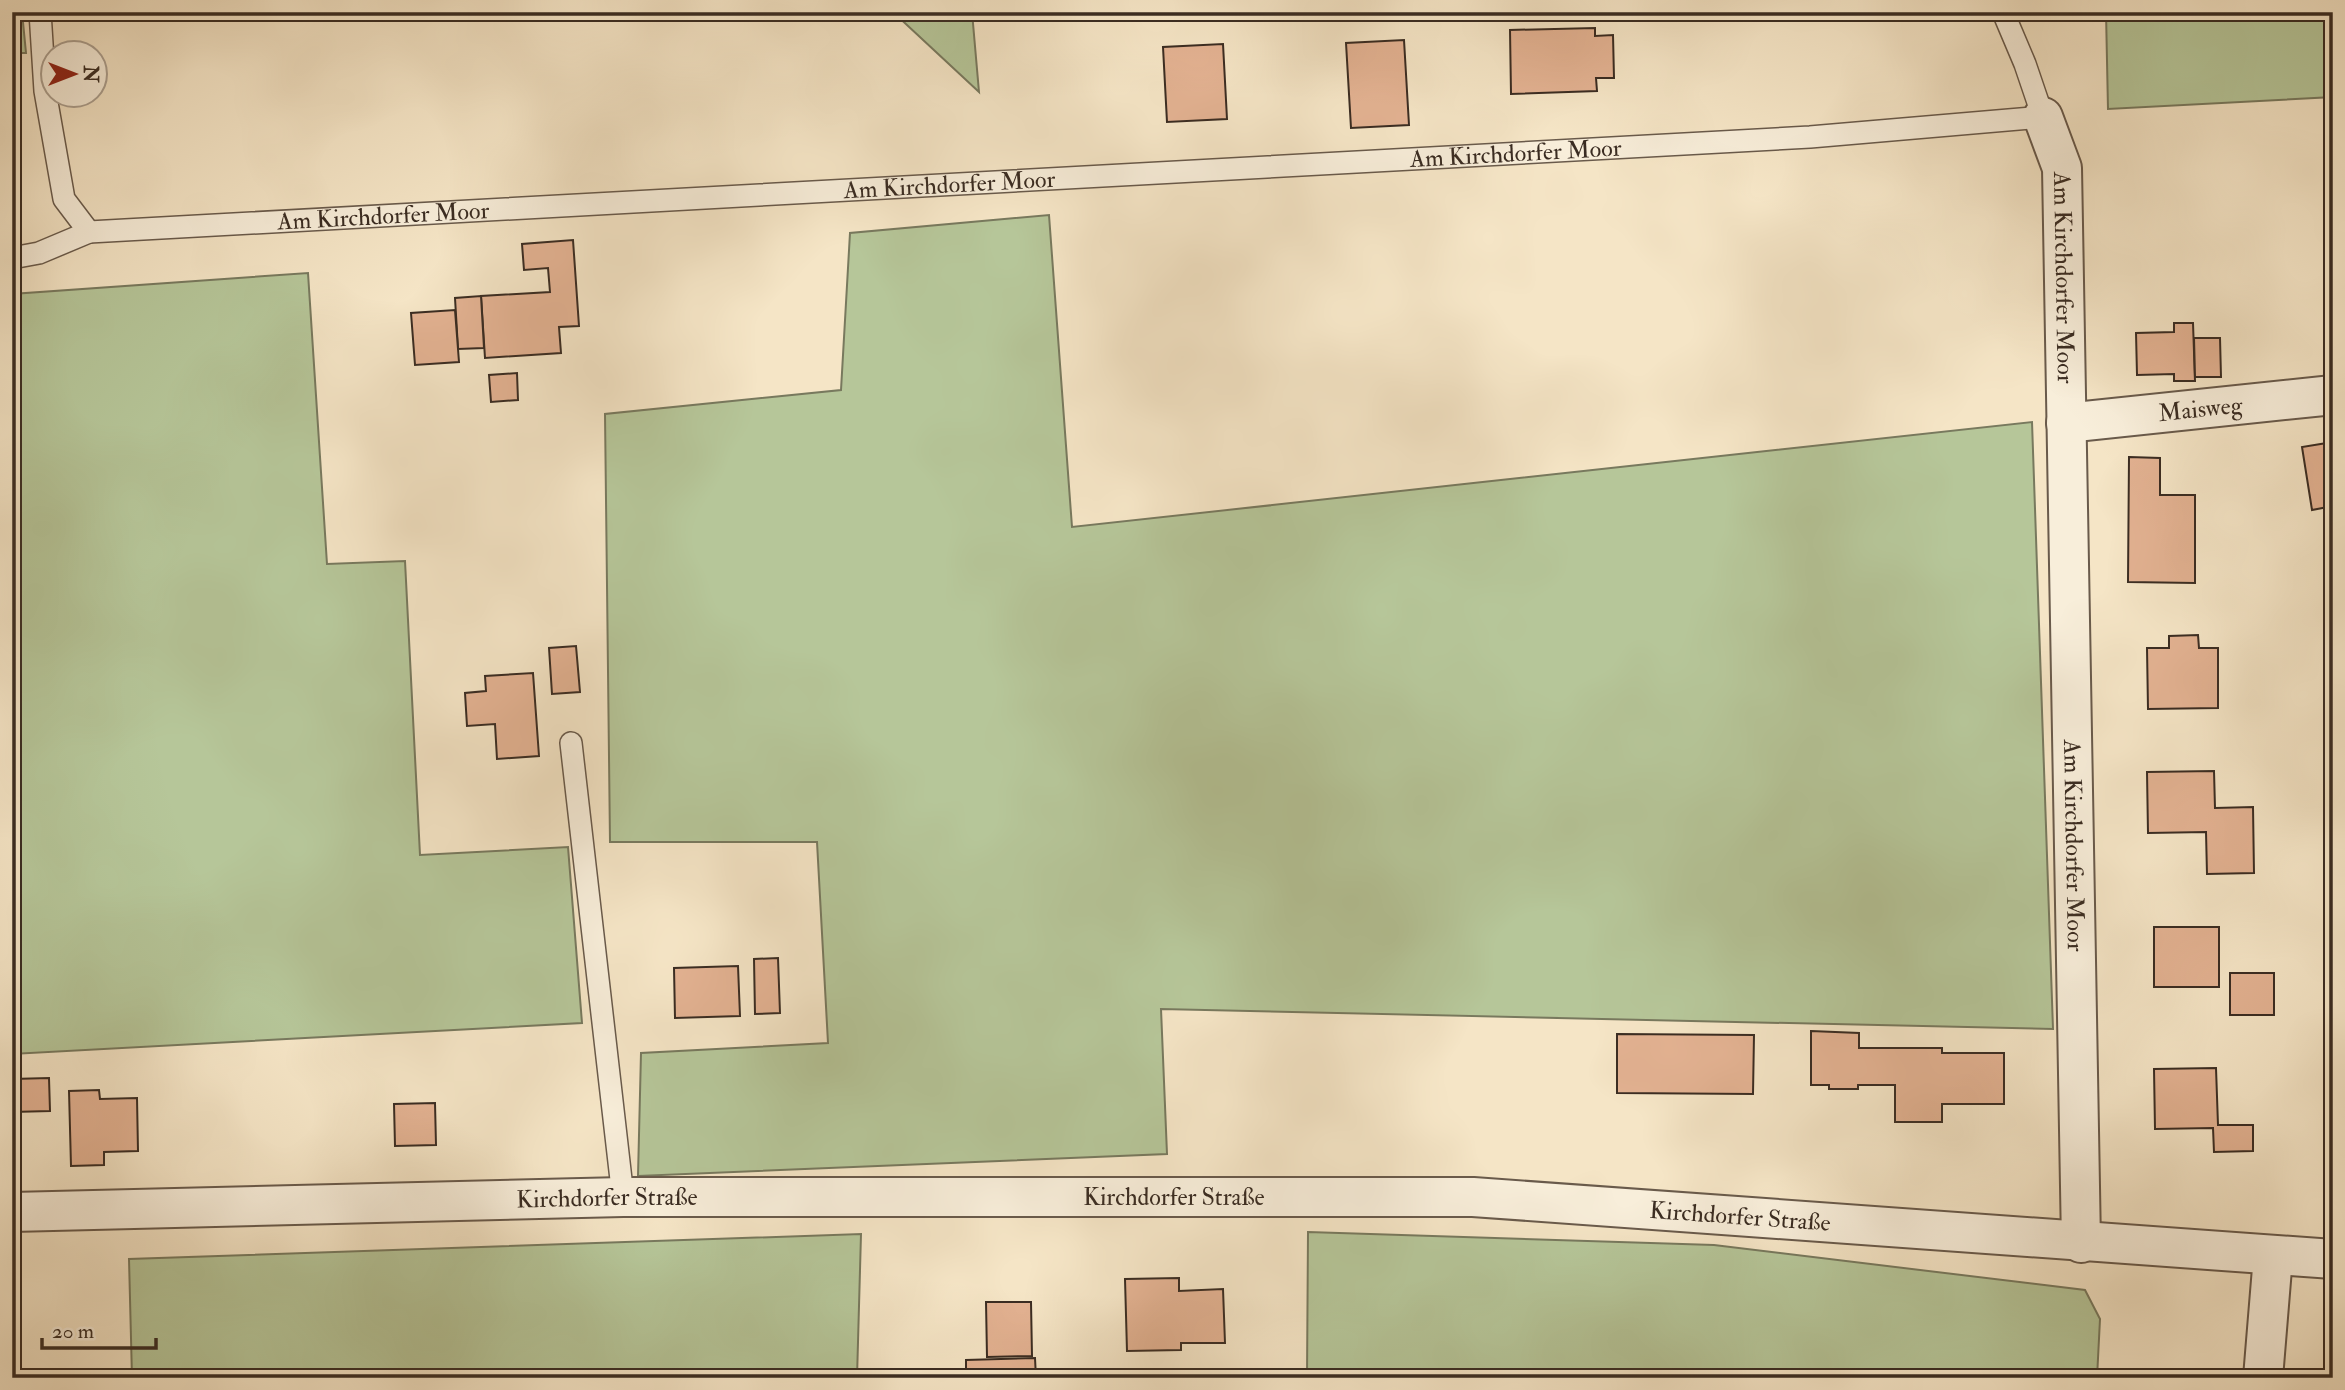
<svg xmlns="http://www.w3.org/2000/svg" width="2345" height="1390" viewBox="0 0 2345 1390" font-family="'IM FELL Double Pica',serif">
	<style>
		.green { fill: #b6c699; stroke: #78795e; stroke-width: 2 }
		.building { fill: #e3b292; stroke: #3a2c22; stroke-width: 2 }
		.lines { fill: none; stroke-linecap: round; stroke-linejoin: round }
		.service-casing { stroke: #695a4b; stroke-width: 24 }
		.minor-casing { stroke: #695a4b; stroke-width: 42 }
		.tertiary-casing { stroke: #695a4b; stroke-width: 42 }
		.service { stroke: #f8eeda; stroke-width: 21 }
		.minor { stroke: #f8eeda; stroke-width: 38 }
		.tertiary { stroke: #f8eeda; stroke-width: 38 }
		.labels { text-anchor: middle; stroke-width: 5; stroke-linejoin: round; paint-order: stroke }
		.street-label { font-size: 24px; fill: #3a2c22; stroke: #f8eeda }
	</style>
	<rect width="100%" height="100%" fill="#f5e5c6"/>
	<filter id="stains"><feTurbulence type="fractalNoise" baseFrequency=".00286" numOctaves="4"/><feColorMatrix values="0 0 0 0 .2 0 0 0 0 .09 0 0 0 0 .02 0 0 0 .5 -.17"/></filter>
	<radialGradient id="worn" r=".72"><stop offset=".6" stop-color="#630" stop-opacity="0"/><stop offset="1" stop-color="#630" stop-opacity=".3"/></radialGradient>
	<g class="green">
		<path d="M12 12H22L26 53H12Z"/>
		<path d="M893 12H972L979 92Z"/>
		<path d="M2106 12H2333V97L2108 109Z"/>
		<path d="M1049 215 1072 527 2032 422 2053 1029 1161 1009 1167 1154 638 1176 641 1053 828 1043 817 842H610L605 414 841 390 850 233Z"/>
		<path d="M308 273 327 564 405 561 420 855 568 847 582 1023 12 1054V294Z"/>
		<path d="M1308 1232 1714 1245 2085 1290 2100 1319 2097 1378H1307Z"/>
		<path d="M861 1234 857 1378H132L129 1259Z"/>
	</g>
	<g class="building">
		<path d="M1595 28V36L1613 35 1614 78H1596L1597 91 1511 94 1510 30Z"/>
		<path d="M1404 40 1409 125 1351 128 1346 43Z"/>
		<path d="M1223 44 1227 119 1167 122 1163 47Z"/>
		<path d="M573 240 579 326 559 327 561 353 485 358 481 296 550 292 548 268 524 270 522 244Z"/>
		<path d="M481 296 484 348 458 349 455 298Z"/>
		<path d="M455 310 459 362 415 365 411 313Z"/>
		<path d="M2174 323H2193L2195 381H2174V374L2137 375 2136 333 2174 332Z"/>
		<path d="M2194 338H2220L2221 377H2195Z"/>
		<path d="M517 373 518 400 491 402 489 375Z"/>
		<path d="M2333 442V506L2312 510 2302 447Z"/>
		<path d="M2129 457 2160 458V495H2195V583L2128 582Z"/>
		<path d="M2198 635 2199 648H2218V708L2148 709 2147 648H2169V636Z"/>
		<path d="M576 646 580 692 552 694 549 648Z"/>
		<path d="M533 673 539 756 497 759 495 724 467 726 465 693 486 691 485 676Z"/>
		<path d="M2214 771 2215 808 2253 807 2254 873 2207 874 2206 832 2148 833 2147 772Z"/>
		<rect x="2154" y="927" width="65" height="60"/>
		<path d="M778 958 780 1013 755 1014 754 959Z"/>
		<path d="M738 966 740 1016 675 1018 674 968Z"/>
		<rect x="2230" y="973" width="44" height="42"/>
		<path d="M1811 1031 1859 1033V1048H1942V1053H2004V1104H1942V1122H1895V1085H1858V1089H1829V1085H1811Z"/>
		<path d="M1617 1034 1754 1035 1753 1094 1617 1093Z"/>
		<path d="M2216 1068 2218 1125H2253V1151L2214 1152 2213 1128 2155 1129 2154 1069Z"/>
		<path d="M49 1078 50 1111 12 1112V1079Z"/>
		<path d="M99 1090 100 1099 137 1098 138 1151 104 1152V1165L71 1166 69 1091Z"/>
		<path d="M435 1103 436 1145 395 1146 394 1104Z"/>
		<path d="M1179 1278V1291L1223 1289 1225 1343H1181V1350L1127 1351 1125 1279Z"/>
		<path d="M986 1302H1031L1032 1356 987 1357Z"/>
		<path d="M1035 1358 1036 1378H966V1360Z"/>
		<path d="M1169 1370V1378H1124L1123 1371Z"/>
	</g>
	<g class="lines">
		<defs>
			<g id="service">
				<path id="s1" d="M40 12 45 91 64 199 89 232 1810 137 2043 117 2025 64 2003 12"/>
				<path d="M12 258 39 253 89 232"/>
				<path d="M571 743 623 1197"/>
			</g>
			<g id="minor">
				<path id="s2" d="M2043 117 2062 168 2081 1243"/>
				<path id="s3" d="M2066 423 2333 395"/>
			</g>
			<g id="tertiary">
				<path id="s4" d="M12 1212 623 1197H1473L2333 1259"/>
				<path d="M2263 1378 2273 1256"/>
			</g>
		</defs>
		<use href="#service" class="service-casing"/>
		<use href="#minor" class="minor-casing"/>
		<use href="#tertiary" class="tertiary-casing"/>
		<use href="#service" class="service"/>
		<use href="#minor" class="minor"/>
		<use href="#tertiary" class="tertiary"/>
	</g>
	<g class="labels">
		<g class="street-label">
			<text dy="8" stroke="none"><textPath href="#s1" startOffset="1659">Am Kirchdorfer Moor</textPath></text>
			<text dy="8" stroke="none"><textPath href="#s1" startOffset="1092">Am Kirchdorfer Moor</textPath></text>
			<text dy="8" stroke="none"><textPath href="#s1" startOffset="525">Am Kirchdorfer Moor</textPath></text>
			<text dy="8" stroke="none"><textPath href="#s2" startOffset="164">Am Kirchdorfer Moor</textPath></text>
			<text dy="8" stroke="none"><textPath href="#s3" startOffset="135">Maisweg</textPath></text>
			<text dy="8" stroke="none"><textPath href="#s2" startOffset="732">Am Kirchdorfer Moor</textPath></text>
			<text dy="8" stroke="none"><textPath href="#s4" startOffset="1162">Kirchdorfer Straße</textPath></text>
			<text dy="8" stroke="none"><textPath href="#s4" startOffset="595">Kirchdorfer Straße</textPath></text>
			<text dy="8" stroke="none"><textPath href="#s4" startOffset="1729">Kirchdorfer Straße</textPath></text>
		</g>
	</g>
	<rect width="2345" height="1390" fill="none" stroke="#f5e5c6" stroke-width="42"/>
	<rect x="14" y="14" width="2317" height="1362" fill="none" stroke="#3a2c22" stroke-width="3.5"/>
	<rect x="21" y="21" width="2303" height="1348" fill="none" stroke="#3a2c22" stroke-width="2"/>
	<g transform="translate(74 74) rotate(90)"><circle r="33" fill="#f8eeda" stroke="#aca090" stroke-width="2"/>
	<path d="M0-5L12 26L0 18L-12 26Z" fill="#8f2418"/>
	<text y="-10" font-size="19" font-weight="bold" text-anchor="middle" fill="#3a2c22">N</text>
	</g>
	<path d="M42 1338v10h114v-10" fill="none" stroke="#3a2c22" stroke-width="3.5"/>
	<text x="52" y="1338" font-size="21" fill="#3a2c22" stroke="#f8eeda" stroke-width="5" paint-order="stroke">20 m</text>
	<rect width="100%" height="100%" filter="url(#stains)"/>
	<rect width="100%" height="100%" fill="url(#worn)"/>
</svg>
